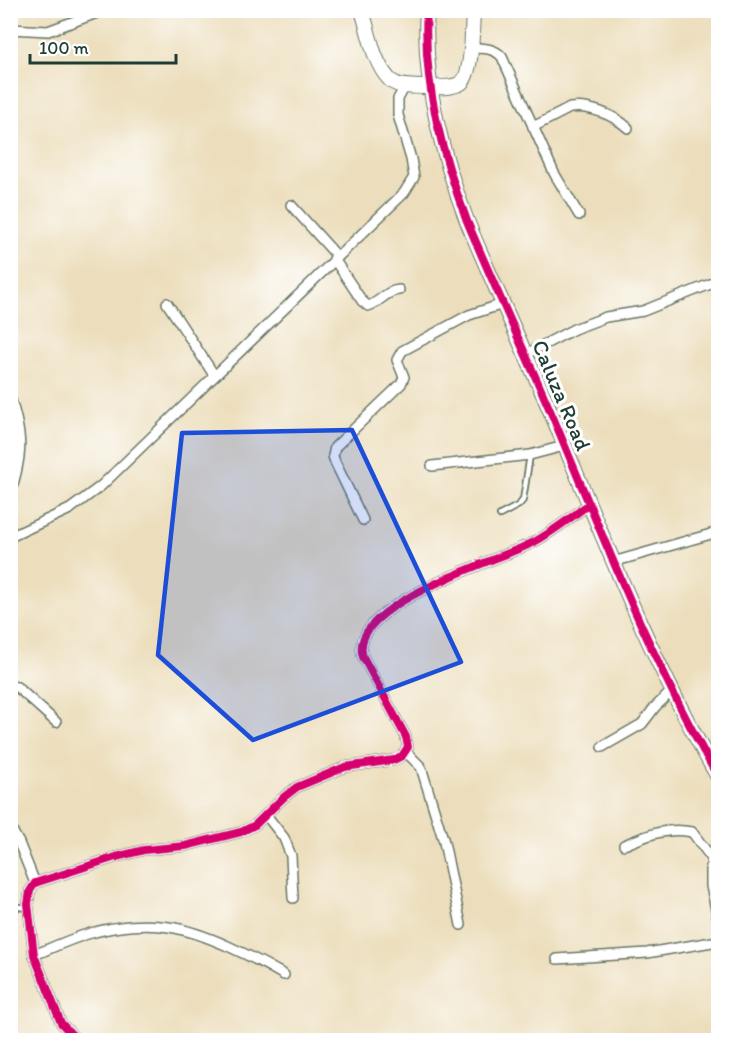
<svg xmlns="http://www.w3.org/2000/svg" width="729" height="1051" viewBox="0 0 729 1051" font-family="Itim,sans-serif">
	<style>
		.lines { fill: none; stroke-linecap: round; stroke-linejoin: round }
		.lane-casing { stroke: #677564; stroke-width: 8 }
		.street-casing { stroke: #677564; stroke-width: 12 }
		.secondary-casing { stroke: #677564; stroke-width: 16 }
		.lane { stroke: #fff; stroke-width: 4.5 }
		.street { stroke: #fff; stroke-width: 9 }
		.secondary { stroke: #fff; stroke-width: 14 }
		.cycleway-casing { stroke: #fff; stroke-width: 11 }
		.cycleway { stroke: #d6006c; stroke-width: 8 }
		.marked { fill: #1d4ed8; fill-opacity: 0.2; stroke: #1d4ed8; stroke-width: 4.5; stroke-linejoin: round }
		.labels { text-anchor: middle; stroke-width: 6; stroke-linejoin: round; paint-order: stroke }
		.street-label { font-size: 22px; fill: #1f3d34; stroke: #fff }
	</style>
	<rect width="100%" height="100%" fill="#fff"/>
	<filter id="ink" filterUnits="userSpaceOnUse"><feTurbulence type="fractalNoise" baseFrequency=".0167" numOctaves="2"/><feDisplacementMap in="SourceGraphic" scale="12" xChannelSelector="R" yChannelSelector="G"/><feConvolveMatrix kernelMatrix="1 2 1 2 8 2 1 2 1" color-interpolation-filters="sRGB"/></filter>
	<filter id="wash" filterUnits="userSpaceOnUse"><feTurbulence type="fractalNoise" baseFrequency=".008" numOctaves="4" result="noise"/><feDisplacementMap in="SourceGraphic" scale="24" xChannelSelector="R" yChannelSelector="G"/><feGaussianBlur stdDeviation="1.35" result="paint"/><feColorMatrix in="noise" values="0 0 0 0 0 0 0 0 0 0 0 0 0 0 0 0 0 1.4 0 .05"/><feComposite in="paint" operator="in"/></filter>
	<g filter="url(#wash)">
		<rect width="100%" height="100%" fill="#ecdebc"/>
	</g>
	<g filter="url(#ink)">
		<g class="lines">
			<defs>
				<g id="lane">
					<path d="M500 515 519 505 523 500 530 455"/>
					<path d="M10 906 28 908"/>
				</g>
				<g id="street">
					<path d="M10 29 48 31 105 10"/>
					<path d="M471 48C483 48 495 48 502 57L554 173 579 215"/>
					<path d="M533 127 570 108C589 105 614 115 628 128"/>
					<path d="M291 205 337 256"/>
					<path d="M334 259 362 301 368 306C380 303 385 291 399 290"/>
					<path d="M167 303 214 375"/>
					<path d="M524 355 574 329 606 317 643 311 718 281"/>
					<path d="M10 397C23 437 23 454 10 494"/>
					<path d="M432 466 530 455 564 446"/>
					<path d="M363 520 335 462 333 456 335 447 401 384 404 377 397 360 402 351 469 315 503 304"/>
					<path d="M10 537 70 509 101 486 404 193 414 177 411 159 398 115V99L405 86"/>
					<path d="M613 562 711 534"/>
					<path d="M10 686 17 687 56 722"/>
					<path d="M602 747 642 724 655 707 672 691"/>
					<path d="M406 752 421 767 444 842 461 925"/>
					<path d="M266 815 284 838 291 856 293 898"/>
					<path d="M10 827 19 843 35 883"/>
					<path d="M624 845C648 835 666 827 692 832L713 860"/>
					<path d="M718 858 711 862V886L718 919"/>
					<path d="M34 955C54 947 74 937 95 932 117 926 146 923 169 927 204 932 253 957 284 975"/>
					<path d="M557 959 647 953 718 941"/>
					<path d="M77 1040 61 1023 34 955 28 904 30 891 35 883 116 857 144 850 185 846 241 832 255 825 284 797 297 787 345 767 394 760 402 756 408 747 406 737 363 657C345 604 502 560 536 541 555 530 572 517 589 504"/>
				</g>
				<g id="secondary">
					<path d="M362 10C369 32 373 62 389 79 397 88 413 86 424 87 435 87 451 89 461 83 473 74 472 25 473 10"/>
					<path d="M427 10C422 81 442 155 467 221 495 288 526 354 555 422 605 542 653 664 718 777"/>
				</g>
			</defs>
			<use href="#lane" class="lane-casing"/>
			<use href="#street" class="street-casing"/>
			<use href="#secondary" class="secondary-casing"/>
			<use href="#lane" class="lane"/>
			<use href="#street" class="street"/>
			<use href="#secondary" class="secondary"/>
			<defs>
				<g id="cycleway">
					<path d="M427 10C422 81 442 155 467 221 495 288 526 354 555 422 605 542 653 664 718 777"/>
					<path d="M77 1040 61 1023 34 955 28 904 30 891 35 883 116 857 144 850 185 846 241 832 255 825 284 797 297 787 345 767 394 760 402 756 408 747 406 737 363 657C345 604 502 560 536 541 555 530 572 517 589 504"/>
				</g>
			</defs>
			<use href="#cycleway" class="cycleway-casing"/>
			<use href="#cycleway" class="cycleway"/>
		</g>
	</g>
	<path class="marked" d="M352 430 461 662 253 740 158 655 182 433Z"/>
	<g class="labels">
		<g class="street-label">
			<text transform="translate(562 395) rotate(67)" y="8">Caluza Road</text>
		</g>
	</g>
	<rect width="729" height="1051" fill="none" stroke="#fff" stroke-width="36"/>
	<path d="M30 54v9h146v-9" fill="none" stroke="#1f3d34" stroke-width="3"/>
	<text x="39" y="54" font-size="18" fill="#1f3d34" stroke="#ffffff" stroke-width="4.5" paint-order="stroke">100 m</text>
</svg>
